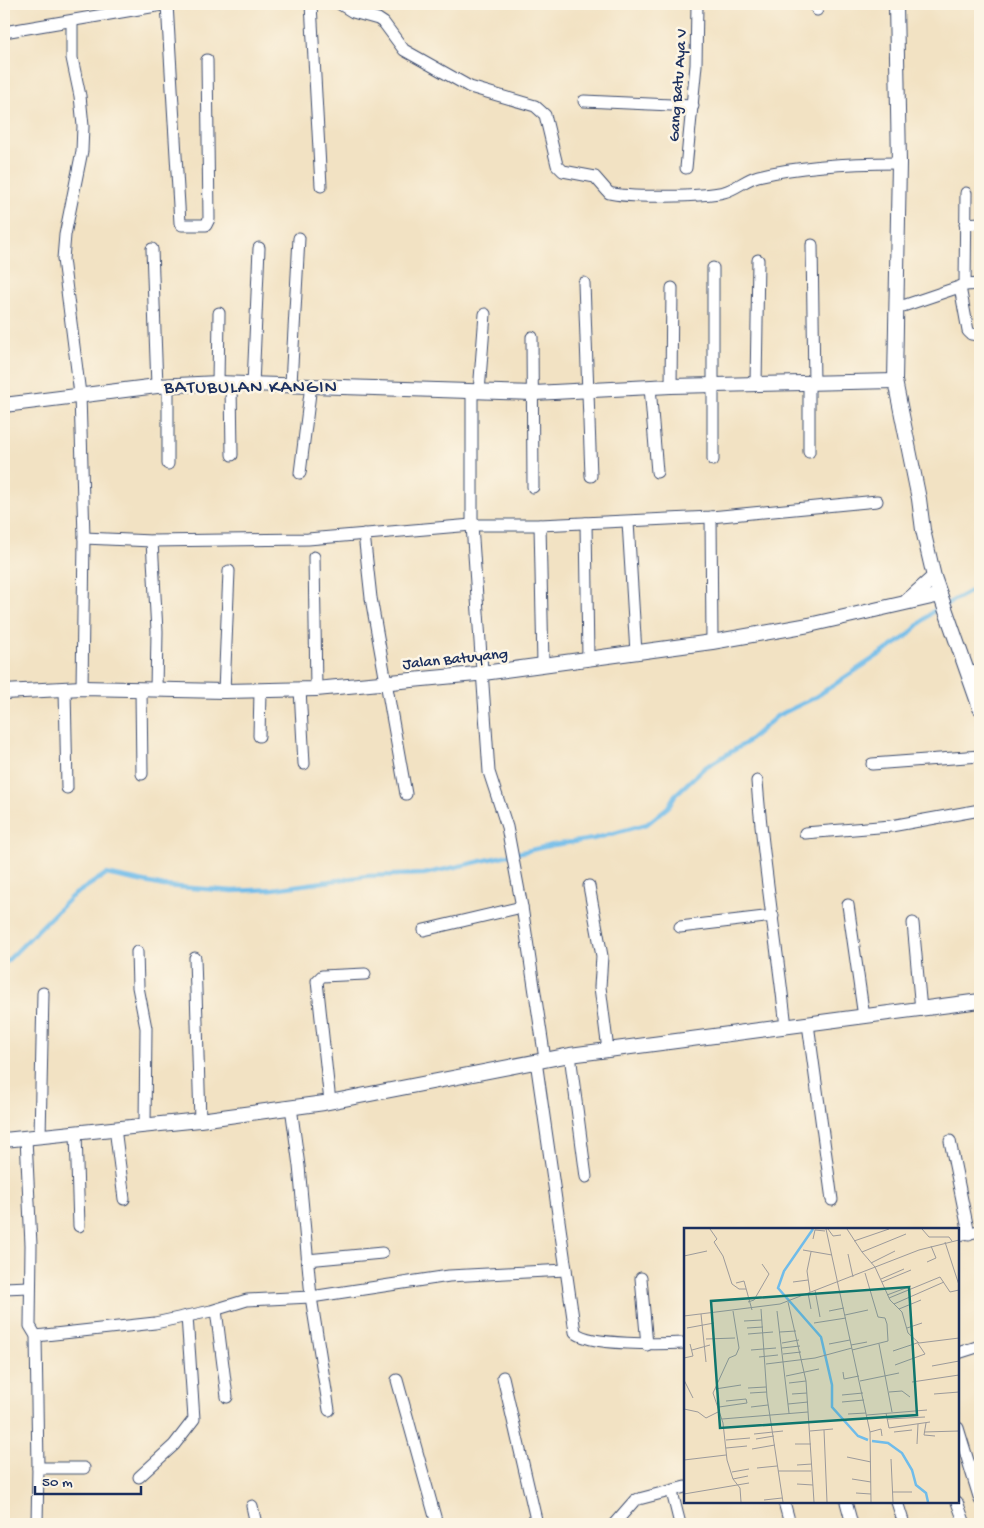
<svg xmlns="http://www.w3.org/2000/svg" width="984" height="1528" viewBox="0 0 984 1528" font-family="'Gochi Hand',sans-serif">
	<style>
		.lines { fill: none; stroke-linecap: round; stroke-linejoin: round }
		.stream { stroke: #70bcea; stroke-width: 4.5 }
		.minor-casing { stroke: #3b4a6d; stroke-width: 13 }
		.tertiary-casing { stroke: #3b4a6d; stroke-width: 16 }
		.minor { stroke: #fff; stroke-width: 11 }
		.tertiary { stroke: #fff; stroke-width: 14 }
		.labels { text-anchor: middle; stroke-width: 5; stroke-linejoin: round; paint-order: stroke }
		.street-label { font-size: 16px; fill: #1b2f5e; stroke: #fcf5e5 }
		.quarter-label { font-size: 19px; letter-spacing: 1px; fill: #1b2f5e; stroke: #fcf5e5 }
		.inset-river { fill: none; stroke: #70bcea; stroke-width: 2.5 }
		.inset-road { fill: none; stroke: #9c9a9b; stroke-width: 1 }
		.view { fill: #0f766e; fill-opacity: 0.15; stroke: #0f766e; stroke-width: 2.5 }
		.inset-edge { fill: none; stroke: #1b2f5e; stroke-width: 2.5 }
	</style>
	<rect width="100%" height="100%" fill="#fcf5e5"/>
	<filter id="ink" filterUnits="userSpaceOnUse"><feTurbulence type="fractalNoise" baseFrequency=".02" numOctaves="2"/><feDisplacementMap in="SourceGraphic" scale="10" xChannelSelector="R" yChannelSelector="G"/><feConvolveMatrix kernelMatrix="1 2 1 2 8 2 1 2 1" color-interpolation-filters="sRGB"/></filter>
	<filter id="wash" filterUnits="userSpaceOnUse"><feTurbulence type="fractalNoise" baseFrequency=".0096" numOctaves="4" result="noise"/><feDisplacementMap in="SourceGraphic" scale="20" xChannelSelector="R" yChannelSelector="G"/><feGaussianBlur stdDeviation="1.12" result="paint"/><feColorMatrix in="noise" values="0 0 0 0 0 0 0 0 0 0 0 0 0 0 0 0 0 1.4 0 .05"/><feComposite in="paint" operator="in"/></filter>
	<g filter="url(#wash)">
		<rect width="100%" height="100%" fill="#f2e2c3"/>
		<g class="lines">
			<path class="stream" d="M4 964 71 897 106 874 164 886 233 891 273 889 367 876 424 874 553 845 593 839 647 824 668 807 675 795 704 768 746 743 777 716 814 698 906 637 932 612 980 586"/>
		</g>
	</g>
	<g filter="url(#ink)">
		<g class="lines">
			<defs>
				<g id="minor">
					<path d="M167 4 180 223 182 225H206L209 219 207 60"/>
					<path d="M311 4 321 186"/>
					<path d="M340 4 353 12 378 19 384 23 404 50 470 87 535 106 545 115 557 165 563 171 595 177 609 193C628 198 704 197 724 192 736 189 746 179 758 176 804 165 852 163 899 163"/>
					<path d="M816 4 817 10"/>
					<path d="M72 22V58L80 96 83 126 82 151 65 235 63 259 80 394 84 538 82 688"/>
					<path d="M4 32 168 4"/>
					<path d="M584 101 693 106"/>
					<path d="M686 168 696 65 697 4"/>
					<path d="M965 224 980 223"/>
					<path d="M812 245 814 384"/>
					<path d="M152 249 157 386"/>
					<path d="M713 268V460"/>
					<path d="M584 283 591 476"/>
					<path d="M965 285 966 193"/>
					<path d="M960 287 968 331 971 334 980 335"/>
					<path d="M897 308 965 285 980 284"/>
					<path d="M532 337 533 487"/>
					<path d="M218 383 219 313"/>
					<path d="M231 384 232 455"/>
					<path d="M291 384 299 238"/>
					<path d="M756 384 758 260"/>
					<path d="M809 384V452"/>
					<path d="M168 385V464"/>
					<path d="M253 385 259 248"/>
					<path d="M671 386 672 288"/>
					<path d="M650 387 657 472"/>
					<path d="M472 392V525L489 772 507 827 522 907 545 1059"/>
					<path d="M479 392 485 314"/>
					<path d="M300 473 311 385"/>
					<path d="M711 517 712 642"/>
					<path d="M628 522 636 653"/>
					<path d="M586 523 588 659"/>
					<path d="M540 525 543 664"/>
					<path d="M364 534 371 598 406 794"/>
					<path d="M84 538 152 541 308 539 472 525H540L711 517 877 501"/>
					<path d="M152 541 157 631 156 690"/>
					<path d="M314 557 316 689"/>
					<path d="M967 673 980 670"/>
					<path d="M65 689 67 788"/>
					<path d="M300 689 304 764"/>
					<path d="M141 690 142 774"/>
					<path d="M224 691 229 571"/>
					<path d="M259 736 260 691"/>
					<path d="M872 764 980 756"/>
					<path d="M757 781C763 864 777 945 786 1027"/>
					<path d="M805 833 891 826 980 810"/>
					<path d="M589 886 602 956 600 987 608 1050"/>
					<path d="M848 905 864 1017"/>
					<path d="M913 923 921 1010"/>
					<path d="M680 927 773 916"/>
					<path d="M424 930 522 907"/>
					<path d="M137 952 138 987 146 1028 145 1125"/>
					<path d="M195 958 200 1120"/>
					<path d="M808 1024 832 1200"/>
					<path d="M570 1055 586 1177"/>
					<path d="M536 1061 575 1332C587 1346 665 1344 685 1343"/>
					<path d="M330 1102 317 981 322 976 365 974"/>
					<path d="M291 1107 299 1166 311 1297 329 1410"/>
					<path d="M115 1128 124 1199"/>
					<path d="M76 1133 79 1226"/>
					<path d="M40 1137 43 993"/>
					<path d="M26 1138 31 1245 30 1326 36 1336 38 1468 37 1524"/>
					<path d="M950 1141 969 1234"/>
					<path d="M958 1235 980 1231"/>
					<path d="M307 1260 382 1253"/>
					<path d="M641 1278 647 1345"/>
					<path d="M4 1288 29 1287"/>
					<path d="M216 1310 227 1397"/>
					<path d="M36 1336 155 1323 211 1311 247 1300 311 1297 449 1276 566 1270"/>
					<path d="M958 1353 980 1346"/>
					<path d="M503 1377 537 1524"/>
					<path d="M397 1380 437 1524"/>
					<path d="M958 1428 980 1500"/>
					<path d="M38 1468H84"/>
					<path d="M139 1477 174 1445 194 1419 187 1316"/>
					<path d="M672 1492 680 1524"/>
					<path d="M784 1502 790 1524"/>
					<path d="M846 1502 852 1524"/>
					<path d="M897 1502 904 1524"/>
					<path d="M957 1502 965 1524"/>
					<path d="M252 1506 256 1524"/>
					<path d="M614 1524 635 1500 685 1487"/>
				</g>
				<g id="tertiary">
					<path d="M896 4 899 163 895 381 919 499 923 530 934 577 980 708"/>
					<path d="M4 405 157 386 218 383 534 393 671 386 895 381"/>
					<path d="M907 601 934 577"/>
					<path d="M4 692 82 688 224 691 316 689 476 674 712 642 809 625 940 595"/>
					<path d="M4 1140 200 1120 324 1103 570 1055 980 1001"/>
				</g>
			</defs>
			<use href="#minor" class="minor-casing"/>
			<use href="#tertiary" class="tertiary-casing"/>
			<use href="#minor" class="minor"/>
			<use href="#tertiary" class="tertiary"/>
		</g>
	</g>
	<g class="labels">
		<g class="street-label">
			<text transform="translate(676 85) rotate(-86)" y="6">Gang Batu Aya V</text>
			<text transform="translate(455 657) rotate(-6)" y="6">Jalan Batuyang</text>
		</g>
		<g class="quarter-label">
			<text x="251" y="392">BATUBULAN KANGIN</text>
		</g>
	</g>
	<g transform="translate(684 1228)">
		<rect width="275" height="275" fill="#f2e2c3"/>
		<path class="inset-river" d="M129 1 100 43 94 60 137 109 148 157V179L174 208 184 212M188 213 204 215 218 225 228 242 232 257 242 265 244 274"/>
		<path class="inset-road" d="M26 1 33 11 30 14 39 28 48 56 55 61H62M142 1 186 204 187 274M144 1 149 8 157 7M163 1 178 24 222 6M238 1 245 9H265L268 13M129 11 131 2 141 3M170 13 205 1M261 14 275 57M119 22 148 27M178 24 191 39 206 72 218 84 224 105 235 115 275 110M164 26 169 49M0 28 23 23M243 34 252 30 247 18M187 35 211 23M197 51 220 41M109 54 124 52M198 54 227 42M52 55 60 53 68 82M131 62 136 89M126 64 123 43 127 24M124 65 127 81M203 67 227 58M205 70 256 49 266 64 275 62M64 74 70 72 85 46 78 36M104 74 122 153 130 274M210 76 260 54M77 81 83 169 99 274M215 81 237 72M49 83 55 120 52 127 45 130 29 165 39 195 43 232 49 251 56 260 57 274M93 83 105 185M145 83 160 80M17 86 22 134M161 87 184 82M0 88 96 76 235 22 275 12M60 93 78 92M130 95 162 90M3 100 30 95M63 100 79 99M223 100 238 95M96 104 112 103M64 106 89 104M22 111 51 110M98 115 115 112M145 116 166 112M195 116 208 184M167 117 183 114M98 120 116 118M8 122 26 117M67 122 92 120M168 122 204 113 203 96 201 90 194 89 181 45M209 123 233 115M99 126 117 124M75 129 94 127M0 130 9 128 6 116M82 136 131 130 168 120M211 137 241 126 233 114M248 138 275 133M159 144 160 151 175 148M102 148 135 141M0 152 9 170M176 153 215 145M228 154 275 147M105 155 122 153M64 160 82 159M31 161 57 157M205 164 218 163 226 169M66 165 83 164M108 166 123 165M250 166 275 164M158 167 179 165M158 174 180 172M104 176 124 174M35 179 63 175 62 171 42 173M67 179 84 177M0 181 14 184 22 190 36 183M202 185 205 200 246 194M164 186 182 185M183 187 243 182M38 191 124 184M203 191 241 189M242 195 240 207 251 208M67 198 88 196M140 202 143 274M126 203 149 201M186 204 197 201 198 208M210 204 228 202M240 204 275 203M70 206 99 203M72 211 90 208M42 212 66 210M111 216H127M233 216 234 196M42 220 63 218M68 221 91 217M163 229 187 234M207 231 209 274M0 232 42 227M113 237 128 236M73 240 93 238M94 243H127M48 244 65 241M49 251 64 248M168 251 187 254M113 256 129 257M208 264H228M172 265 187 266M0 266 65 255M80 272 98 270"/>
		<path class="view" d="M225 59 233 187 36 200 27 73Z"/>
		<rect width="275" height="275" class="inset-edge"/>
	</g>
	<rect width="984" height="1528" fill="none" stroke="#fcf5e5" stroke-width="20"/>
	<path d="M35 1486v8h106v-8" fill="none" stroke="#1b2f5e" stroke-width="2.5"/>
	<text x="42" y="1486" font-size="15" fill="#1b2f5e" stroke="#fcf5e5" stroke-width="4" paint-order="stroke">50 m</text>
</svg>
